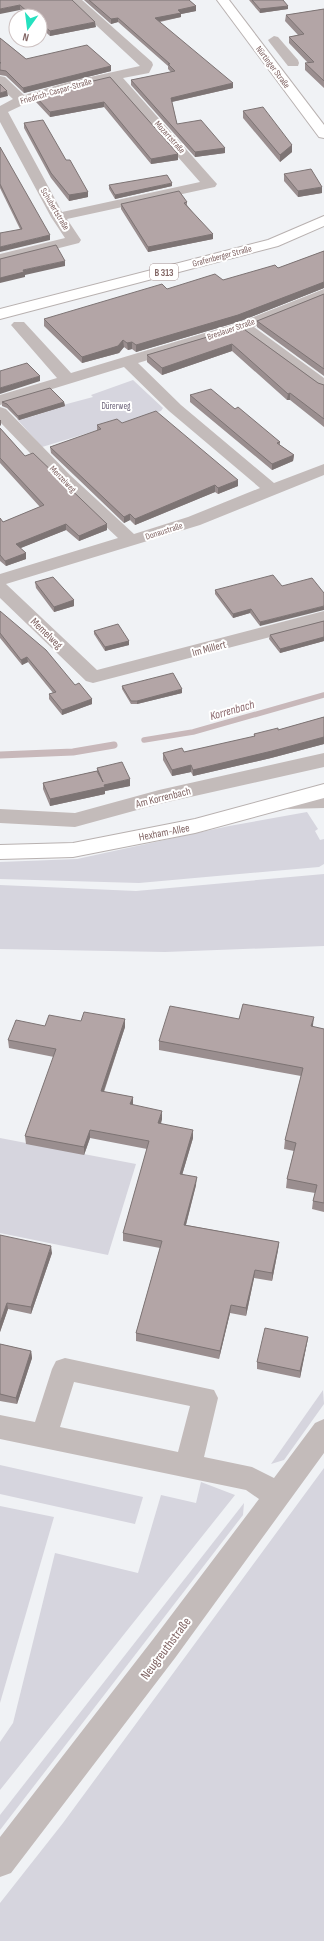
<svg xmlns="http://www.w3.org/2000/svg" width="324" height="1941" viewBox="0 0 324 1941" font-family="'Sofia Sans Condensed',sans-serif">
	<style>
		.green { fill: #d6d5de }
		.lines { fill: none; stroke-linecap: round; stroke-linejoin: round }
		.stream-far1 { stroke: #c8b8ba; stroke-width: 5.5 }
		.stream { stroke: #c8b8ba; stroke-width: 7 }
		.major-casing { stroke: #b8b1b0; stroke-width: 2 }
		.minor { fill: #c3bbba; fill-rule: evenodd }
		.major { fill: #fff; fill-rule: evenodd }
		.wall { fill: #9a8e8f }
		.shaded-wall { fill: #7d7474 }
		.building { fill: #b3a5a6; stroke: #7d7474 }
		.labels { text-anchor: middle; stroke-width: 4; stroke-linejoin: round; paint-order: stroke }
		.far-street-label { font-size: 9px; fill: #816564; stroke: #fff }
		.far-park-label { font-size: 9px; fill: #6b6279; stroke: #fff }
		.shield { fill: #fff; stroke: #a79392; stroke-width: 1 }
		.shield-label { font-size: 10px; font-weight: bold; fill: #816564 }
		.street-label { font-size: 11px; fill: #816564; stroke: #fff }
		.water-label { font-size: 12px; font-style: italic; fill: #8c696e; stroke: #fff }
		.near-street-label { font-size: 13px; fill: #816564; stroke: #fff }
	</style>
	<rect width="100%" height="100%" fill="#f0f2f5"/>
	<g class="green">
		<path d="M133 380 163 408 161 411 42 447 17 419 19 416 27 414 30 417 49 411 48 409 93 397 91 395Z"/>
		<path d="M307 812 318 829 315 831 320 840 324 839V864L319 867 139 883 0 879V862L77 859 229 826Z"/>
		<path d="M324 874V946L165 952 0 949V885L136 891Z"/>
		<path d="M0 1138 136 1164 108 1255 0 1233Z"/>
		<path d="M323 1390 324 1404 284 1460 271 1464Z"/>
		<path d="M0 1465 143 1497 135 1524 0 1494Z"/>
		<path d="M324 1468V1941H0V1903L63 1823Z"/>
		<path d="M201 1482 235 1495 0 1790V1742L13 1723 55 1553 138 1573 161 1495 196 1503Z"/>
		<path d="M244 1503 243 1515 0 1830V1815Z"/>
		<path d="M0 1506 54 1517 0 1703Z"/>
	</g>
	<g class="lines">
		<path class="stream-far1" d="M144 740 193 732 324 695"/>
		<path class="stream" d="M0 755 73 752 114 745"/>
		<defs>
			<g id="major">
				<path d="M217 0H229L324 125V138L319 137Z"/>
				<path d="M324 216V226L278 246 0 319V309L268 240Z"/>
				<path d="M324 784V798L195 833 73 857 0 859V845L73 843 195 819Z"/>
			</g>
		</defs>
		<use href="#major" class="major-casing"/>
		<g class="minor">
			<path d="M69 0H82L152 62 153 65 149 73 123 78 217 184 215 187 210 188 67 219 81 240 79 243 0 263V254L65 238 51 217 0 122V106L13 99 0 87V76L5 77 24 95 72 81 140 66ZM111 81 200 182 62 212 8 112C40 96 76 88 111 81Z"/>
			<path d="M274 36 278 37 298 60 299 63 298 66H288L270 43 268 40Z"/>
			<path d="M324 289V299L254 327 324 378V391L318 389 241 332 138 363 181 405 274 483 324 464V475L200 525 6 584 97 670 324 611V623L93 683 86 681 0 598V574L118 538 58 482 0 422V407L6 409 70 475 134 534 188 517 260 488 169 411 124 367 0 405V395L57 378 11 325 14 322H24L71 373 238 323Z"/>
			<path d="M324 753V767L159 804 75 827 0 823V809L75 813 159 790Z"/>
			<path d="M324 794V808L288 809 281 807 278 802 281 797 288 795Z"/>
			<path d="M65 1358 214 1390 218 1398 204 1457 252 1467 274 1478 315 1423 324 1419V1453L175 1658 11 1873 0 1877V1837L154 1638 259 1499 246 1490 0 1439V1415L35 1422 52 1369 56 1361ZM74 1382 190 1406 178 1452 60 1427Z"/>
		</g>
		<use href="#major" class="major"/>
	</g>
	<g class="wall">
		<path d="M0 0 96 27 50 36 40 27V16H27L20 10Z"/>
		<path d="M84 0H189L196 6V11L181 14V17L160 22 233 88 172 102 177 124 225 148V153L195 157 131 85V80L171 72 168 69V66L118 22 111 24Z"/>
		<path d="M249 0H283L288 9 260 13Z"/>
		<path d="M324 9V88L305 70V63H308L289 43V37L298 35 285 21 286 15Z"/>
		<path d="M0 38 26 59 111 66V71L24 93 6 76 0 75Z"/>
		<path d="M110 77 178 154V160L151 164 104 107 50 117 36 102V97Z"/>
		<path d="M243 111 292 145V152L280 162 243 118Z"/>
		<path d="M24 123 66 160 88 192V197L69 201 51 178 24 128Z"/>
		<path d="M0 147 50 240 20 229 0 188Z"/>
		<path d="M284 174 322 193 298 197 284 181Z"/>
		<path d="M109 185 172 186 115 199 109 189Z"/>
		<path d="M187 202V205L213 239 148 252 121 209V204Z"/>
		<path d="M324 251V288L238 322 136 352 132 349 128 350 124 347 119 353 82 363 44 326V319L167 289 223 280 278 268Z"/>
		<path d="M324 294V376L257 327V321Z"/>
		<path d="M241 327 318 383 324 385V427L290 400H287L232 351 162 375 147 362V355Z"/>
		<path d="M190 395 235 409 280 442V445L294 455 293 461 272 470 190 402Z"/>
		<path d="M2 402H64L65 406 19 420 7 408 2 406Z"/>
		<path d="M122 423 238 486 218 494 215 492 135 525 130 520 124 523 51 453 50 447 97 431V425Z"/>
		<path d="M0 428 25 456 107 530 79 541 66 530 20 548 26 553V559L6 566 0 561V518L3 522 40 507 0 463Z"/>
		<path d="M35 582 74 600V606L54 612 36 588Z"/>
		<path d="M282 586 260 626 250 613 233 618 215 594V590Z"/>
		<path d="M0 611 75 685 92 699V704L62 715 49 699V694L53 693 28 662 22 665 0 638Z"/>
		<path d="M324 621V641L280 653 269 639 270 635Z"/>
		<path d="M94 631 129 641V645L105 651 94 634Z"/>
		<path d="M122 686 182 693 137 704H131L122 689Z"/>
		<path d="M324 717V744L271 758 193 776 191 772 172 776 163 760V753L184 752 254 737V734L278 730Z"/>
		<path d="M97 768 130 786 105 791V794L50 806 43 789V783L97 771Z"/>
		<path d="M125 1019V1027L104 1092 133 1097V1105L162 1119 161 1124 193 1138 182 1175 196 1185 186 1225 279 1242 278 1250 272 1281 254 1278 246 1316 230 1313 219 1359 136 1341V1333L160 1248 123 1241V1233L147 1149 90 1138 84 1155 26 1144 25 1136 54 1057 9 1048 8 1040 45 1026 81 1021Z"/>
		<path d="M239 1019 313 1025V1027L324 1029V1212L312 1209 313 1201 315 1193 286 1188 287 1179 294 1151 284 1149 285 1140 301 1076 159 1050V1041Z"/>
		<path d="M0 1235 52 1253 31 1314 8 1309 0 1332Z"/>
		<path d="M308 1337 307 1343 300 1378 257 1369V1362Z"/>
		<path d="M0 1344 31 1351 32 1358 17 1404 0 1401Z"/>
	</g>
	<g class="shaded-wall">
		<path d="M20 5V10L0 14V9Z"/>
		<path d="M196 6V11L181 14V17L156 22 155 18 178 10Z"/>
		<path d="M288 6V9L260 13V9Z"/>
		<path d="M118 18V22L111 24V19Z"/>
		<path d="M95 22 96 27 50 36V31Z"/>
		<path d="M111 66V71L24 93 23 88Z"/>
		<path d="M233 83V88L171 102V98Z"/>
		<path d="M7 91 8 96 0 98V93Z"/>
		<path d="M104 102V107L50 117V112Z"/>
		<path d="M292 145V152L280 162V155Z"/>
		<path d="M225 148V153L195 157V152Z"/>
		<path d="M178 154V160L151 164V159Z"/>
		<path d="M172 183V186L115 199V195Z"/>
		<path d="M322 187V193L298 197V191Z"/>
		<path d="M88 192V197L69 201V195Z"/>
		<path d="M213 234V239L148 252V247Z"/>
		<path d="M50 235V240L0 252V247Z"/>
		<path d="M65 261V266L25 275V277L0 283V278L23 270Z"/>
		<path d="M324 282V288L238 322 136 352V345Z"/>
		<path d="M123 340 124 347 119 353 82 363V357Z"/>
		<path d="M132 342V349L128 350 127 343Z"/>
		<path d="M232 344V351L162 375V368Z"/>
		<path d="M40 376V381L0 394V388Z"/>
		<path d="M290 393V400H287L288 394Z"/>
		<path d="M64 402 65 406 19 420 18 416Z"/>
		<path d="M0 420H1V425L0 426Z"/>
		<path d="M294 455 293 461 272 470V464Z"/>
		<path d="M238 480V486L218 494V488Z"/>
		<path d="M215 485V492L135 525V519Z"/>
		<path d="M130 514V520L124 523V517Z"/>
		<path d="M66 524V530L16 550V544Z"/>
		<path d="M107 524V530L79 541V536Z"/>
		<path d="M26 553V559L6 566 5 561Z"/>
		<path d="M74 600V606L54 612V607Z"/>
		<path d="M324 606V610L260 626V622Z"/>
		<path d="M251 609 250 613 233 618V614Z"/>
		<path d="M324 637V641L280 653V649Z"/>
		<path d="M129 641V645L105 651V647Z"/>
		<path d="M27 657 28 662 22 665 21 660Z"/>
		<path d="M182 689V693L137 704V701Z"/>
		<path d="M92 699V704L62 715V710Z"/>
		<path d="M324 737V744L271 758 193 776V770Z"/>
		<path d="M191 765V772L172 776V770Z"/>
		<path d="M130 779V786L105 791V794L50 806V799L104 785Z"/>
		<path d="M314 1017 313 1025 311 1035V1026Z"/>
		<path d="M125 1019V1027L101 1099V1091Z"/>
		<path d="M133 1097V1105L130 1104Z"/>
		<path d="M162 1111V1119L158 1131V1123Z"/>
		<path d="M90 1130V1138L84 1155V1147Z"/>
		<path d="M193 1130V1138L180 1182V1174Z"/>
		<path d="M197 1177 196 1185 184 1232V1225Z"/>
		<path d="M279 1242 278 1250 272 1281V1273Z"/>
		<path d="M51 1246 52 1253 31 1314V1307Z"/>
		<path d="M255 1270 254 1278 246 1316V1308Z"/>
		<path d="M7 1303 8 1309 0 1332V1323Z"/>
		<path d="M231 1305 230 1313 219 1359 220 1351Z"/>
		<path d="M308 1337 307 1343 300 1378V1371Z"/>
		<path d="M31 1351 32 1358 17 1404 16 1398Z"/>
	</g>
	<g class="building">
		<path d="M0 0H72L95 22 50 31 40 23V16H32L20 5 0 9Z"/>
		<path d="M89 0H189L196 6 178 10 181 13 155 18 233 83 171 98 177 124 201 120 225 148 195 152 131 80 175 71 168 64H170L118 18 111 19Z"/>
		<path d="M252 0H283L288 6 260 9Z"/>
		<path d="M324 9V81L305 63 314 62 289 37 304 34 286 15Z"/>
		<path d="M0 38 26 59 87 45 111 66 23 88 6 71 0 70V63H1L0 62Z"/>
		<path d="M110 77 178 154 151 159 104 102 50 112 36 97 72 86Z"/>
		<path d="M0 84 7 91 0 93Z"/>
		<path d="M263 107 292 145 280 155 243 111Z"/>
		<path d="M43 120 66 160H70L88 192 69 195 51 173 24 123Z"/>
		<path d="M0 147 50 235 0 247V233L22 229 0 184Z"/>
		<path d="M311 169 322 187 298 191 284 174Z"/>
		<path d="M167 175 172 183 115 195 109 185Z"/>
		<path d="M179 191 187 202 184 203 213 234 148 247 121 204Z"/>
		<path d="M56 245 65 261 23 270 24 272 0 278V259Z"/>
		<path d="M324 251V282L238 315 136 345 132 342 127 343 123 340 118 346 82 357 44 319 162 284 167 289 215 274 223 280 275 265 278 268Z"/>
		<path d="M324 294V369L257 321Z"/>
		<path d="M241 327 318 383 324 385V419L290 393 288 394 232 344 162 368 147 355Z"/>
		<path d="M27 363 40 376 0 388V371Z"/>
		<path d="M50 388 64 402 18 416 7 404 2 402Z"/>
		<path d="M211 389 235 409 238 407 280 442 277 443 294 455 272 464 190 395Z"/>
		<path d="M156 411 238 480 218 488 215 485 135 519 130 514 124 517 50 447 101 429 97 425 117 419 122 423Z"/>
		<path d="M0 428 25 456 33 453 107 524 79 536 66 524 16 544 26 553 5 561 0 555V518L3 522 44 505 0 458Z"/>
		<path d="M273 575 282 586 312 578 324 593V606L260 622 251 609 233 614 215 590Z"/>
		<path d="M53 577 74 600 54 607 35 582Z"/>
		<path d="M0 611 46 650 75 685 79 683 92 699 62 710 49 694 56 692 27 657 21 660 0 633Z"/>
		<path d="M324 621V637L280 649 270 635Z"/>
		<path d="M118 624 129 641 105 647 94 631Z"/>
		<path d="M173 673 182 689 137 701H131L122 686Z"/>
		<path d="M324 717V737L272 751 193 770 191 765 172 770 163 753 182 748 184 752 255 736 254 734 278 728V730Z"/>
		<path d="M122 762 130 779 104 785 105 787 50 799 43 783 97 771 103 782 97 768Z"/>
		<path d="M243 1004 314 1017 311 1026 324 1029V1203L313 1201 317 1185 287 1179 296 1143 285 1140 303 1068 159 1041 170 1006 239 1019Z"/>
		<path d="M84 1012 125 1019 101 1091 133 1097 130 1104 162 1111 158 1123 193 1130 180 1174 197 1177 184 1225 279 1242 272 1273 255 1270 246 1308 231 1305 220 1351 136 1333 162 1241 123 1233 149 1141 90 1130 84 1147 25 1136 56 1049 8 1040 16 1020 45 1026 49 1015 81 1021Z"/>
		<path d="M0 1235 51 1246 31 1307 7 1303 0 1323Z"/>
		<path d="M265 1328 308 1337 300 1371 257 1362Z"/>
		<path d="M0 1344 31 1351 16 1398 0 1394Z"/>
	</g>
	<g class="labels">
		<g class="far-street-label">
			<text transform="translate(273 67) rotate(53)" y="3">Nürtinger Straße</text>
			<text transform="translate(56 91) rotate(-16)" y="3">Friedrich-Caspar-Straße</text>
			<text transform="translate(170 137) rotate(48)" y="3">Mozartstraße</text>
			<text transform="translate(55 209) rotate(59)" y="3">Schubertstraße</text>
			<text transform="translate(222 256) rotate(-15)" y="3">Grafenberger Straße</text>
			<text transform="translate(231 329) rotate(-19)" y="3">Breslauer Straße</text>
			<text transform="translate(63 479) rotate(46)" y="3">Menzelweg</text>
			<text transform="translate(164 531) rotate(-18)" y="3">Donaustraße</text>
		</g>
		<g class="far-park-label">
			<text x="116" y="409">Dürerweg</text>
		</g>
		<rect class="shield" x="150" y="264" width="28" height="16" rx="3"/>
		<g class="shield-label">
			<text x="164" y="276">B 313</text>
		</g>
		<g class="street-label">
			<text transform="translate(47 633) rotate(44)" y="4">Memelweg</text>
			<text transform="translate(209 648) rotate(-15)" y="4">Im Millert</text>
			<text transform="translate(163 797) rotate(-14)" y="4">Am Korrenbach</text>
			<text transform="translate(164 832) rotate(-11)" y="4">Hexham-Allee</text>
		</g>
		<g class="water-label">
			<text transform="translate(232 710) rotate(-16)" y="4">Korrenbach</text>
		</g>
		<g class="near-street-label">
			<text transform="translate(165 1648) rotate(-53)" y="5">Neugreuthstraße</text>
		</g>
	</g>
	<g transform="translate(28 28) rotate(194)"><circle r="19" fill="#ffffff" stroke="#cdc1c1"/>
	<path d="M0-3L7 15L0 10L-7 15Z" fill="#24e1bf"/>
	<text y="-6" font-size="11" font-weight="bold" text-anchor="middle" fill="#816564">N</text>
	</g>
</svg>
